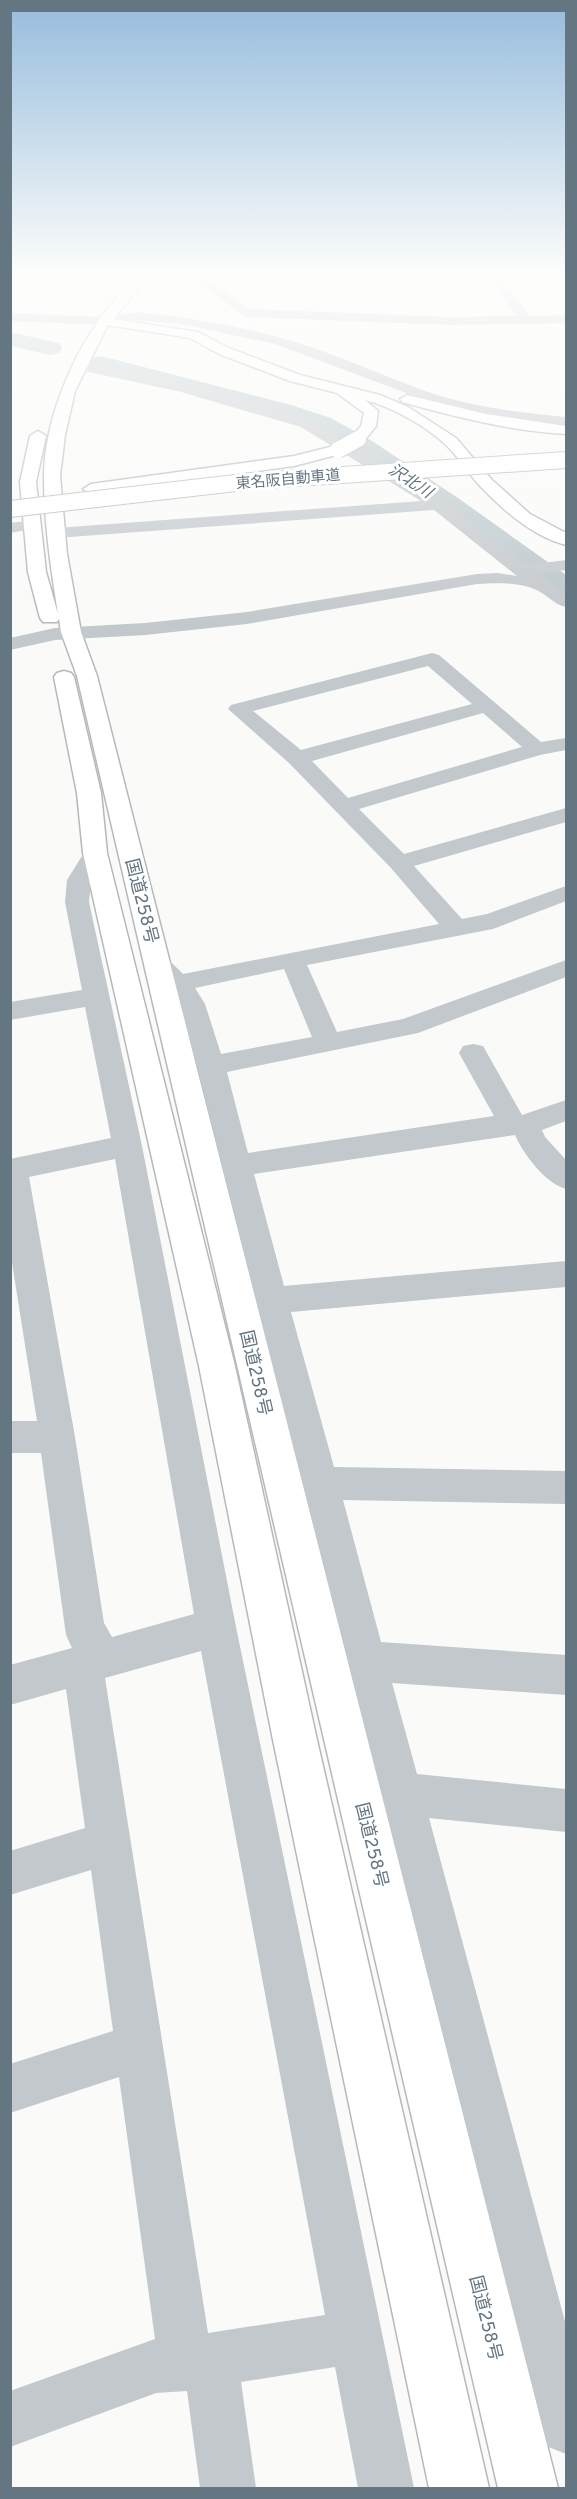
<svg xmlns="http://www.w3.org/2000/svg" width="577" height="2499" viewBox="0 0 577 2499" font-family="Overpass,'Noto Sans JP',sans-serif">
	<style>
		.lines { fill: none; stroke-linecap: round; stroke-linejoin: round }
		.river { fill: #bbc7cb; fill-rule: evenodd }
		.highway-casing { stroke: #b4b9bd; stroke-width: 3 }
		.minor { fill: #c3c8cc; fill-rule: evenodd }
		.highway { fill: #fff; fill-rule: evenodd }
		.highway-bridge-casing { stroke: #b4b9bd; stroke-width: 18; stroke-linecap: butt }
		.highway-bridge { stroke: #fff; stroke-width: 16 }
		.labels { text-anchor: middle; stroke-width: 6; stroke-linejoin: round; paint-order: stroke }
		.far-street-label { font-size: 15px; fill: #657683; stroke: #fff }
		.far-water-label { font-size: 16px; font-style: italic; fill: #60757c; stroke: #fff }
		.street-label { font-size: 18px; fill: #657683; stroke: #fff }
	</style>
	<rect width="100%" height="100%" fill="#fafaf8"/>
	<g class="lines">
		<g class="river">
			<path d="M10 332 59 343 62 348 59 353 51 355 10 346Z"/>
			<path d="M101 356 291 405 331 418 372 441 458 498 566 575V598L555 596 438 510 354 453 313 428 273 415 93 368 89 363 93 358Z"/>
		</g>
		<defs>
			<g id="highway">
				<path d="M138 275H150L113 319 198 332 229 348 300 375 380 395 408 407 456 438 492 480 530 514 566 533V545C533 537 503 510 480 486 468 473 458 456 445 444 424 425 392 407 365 400L378 411 376 426 363 442H353L350 439 361 426 364 413 337 393 290 381 219 354 190 338 108 325 75 391 65 435 60 476 67 554 81 632 97 676 558 2488H498L77 676 61 632 59 619 57 622H43L40 618 28 572 20 482 30 436 38 431 46 436 36 482 46 572 58 614C51 569 44 523 44 477 44 425 69 362 99 320 110 304 125 289 138 275Z"/>
				<path d="M407 395 486 414 566 426V434C511 431 456 417 402 402L400 399Z"/>
				<path d="M338 445 346 450 344 453 294 466 91 494 83 489 91 484 294 456Z"/>
				<path d="M64 671 71 673 74 677 101 793 107 853 235 1366 317 1740 489 2488H429L273 1740 199 1366 83 853 77 793 54 677 57 673Z"/>
			</g>
		</defs>
		<use href="#highway" class="highway-casing"/>
		<g class="minor">
			<path d="M75 275 69 278 10 282V276Z"/>
			<path d="M189 275H202L249 309 451 317 517 316 487 275H499L529 316 566 315V323L451 325 246 317Z"/>
			<path d="M137 312C185 317 234 325 281 338 332 351 381 376 431 393 475 407 520 413 566 417V425L522 421 465 411 422 399 275 344 181 324 137 320 104 325 10 321V313L104 317Z"/>
			<path d="M80 362 189 385 311 421 444 502 526 565 566 560V570L537 574 566 594V607C554 605 546 593 534 589 517 582 495 583 477 584L247 624 145 635 55 640 10 650V638L55 628 145 623 247 612 477 574 498 573 517 576 434 510 56 538 50 537 48 533 56 528 421 501 301 427 181 392 75 369 73 366 75 363Z"/>
			<path d="M32 520 40 525 38 528 10 533V523Z"/>
			<path d="M432 653 439 655 541 742 566 738V750L540 755 359 809 404 854 566 808V822L414 866 462 919 487 914 566 886V901L493 929 307 965 337 1032 403 1019 566 960V977L418 1033 227 1072 248 1153 494 1116 459 1053 463 1046 473 1044 483 1046 522 1115 566 1100V1121L542 1130 545 1137 566 1160V1189C545 1183 524 1155 515 1135L254 1174 284 1286 566 1261V1287L291 1312 334 1467 566 1471V1504L343 1500 381 1642 566 1655V1695L392 1683 417 1774 566 1789V1832L429 1818 566 2325V2454L546 2446 538 2426 197 1066 179 1005 145 964 149 958C165 954 172 963 183 974L439 924 391 868 289 763 228 709 231 705ZM428 666 472 704 301 750 253 711ZM483 713 522 747 348 798 312 761ZM284 969 312 1037 221 1054 205 1004 195 988Z"/>
			<path d="M95 846 103 848 107 853 91 880 89 902 142 1146 236 1627 414 2488H358L335 2367 241 2382 256 2488H200L187 2391 156 2393 10 2447V2391L155 2339 119 2077 10 2113V2064L113 2031 91 1870 10 1895V1851L85 1828 66 1689 10 1705V1665L72 1648 66 1635 41 1453H10V1421H37L10 1250V1159L111 1138 85 1007 10 1020V1002L82 990 65 902 67 880 87 848ZM115 1159 194 1614 112 1637 104 1623 75 1437 29 1177ZM201 1651 325 2315 208 2333 105 1678Z"/>
		</g>
		<use href="#highway" class="highway"/>
		<defs>
			<g id="highway-bridge">
				<path d="M338 450 358 439"/>
				<path d="M10 509 253 481 566 460"/>
			</g>
		</defs>
		<use href="#highway-bridge" class="highway-bridge-casing"/>
		<use href="#highway-bridge" class="highway-bridge"/>
	</g>
	<linearGradient id="sky" x2="0" y2="1"><stop stop-color="#96bcdc"/><stop offset="0.44" stop-color="#fdfdfc"/><stop offset="1" stop-color="#fdfdfc" stop-opacity="0"/></linearGradient>
	<rect width="577" height="625" fill="url(#sky)"/>
	<g class="labels">
		<g class="far-street-label">
			<text transform="translate(288 479) rotate(-5)" y="5">東名阪自動車道</text>
		</g>
		<g class="far-water-label">
			<text transform="translate(411 480) rotate(33)" y="6">沢北川</text>
		</g>
		<g class="street-label">
			<text transform="translate(142 901) rotate(76)" y="6">国道258号</text>
			<text transform="translate(256 1373) rotate(77)" y="6">国道258号</text>
			<text transform="translate(372 1845) rotate(76)" y="6">国道258号</text>
			<text transform="translate(486 2318) rotate(76)" y="6">国道258号</text>
		</g>
	</g>
	<rect width="577" height="2499" fill="none" stroke="#657683" stroke-width="24"/>
</svg>
